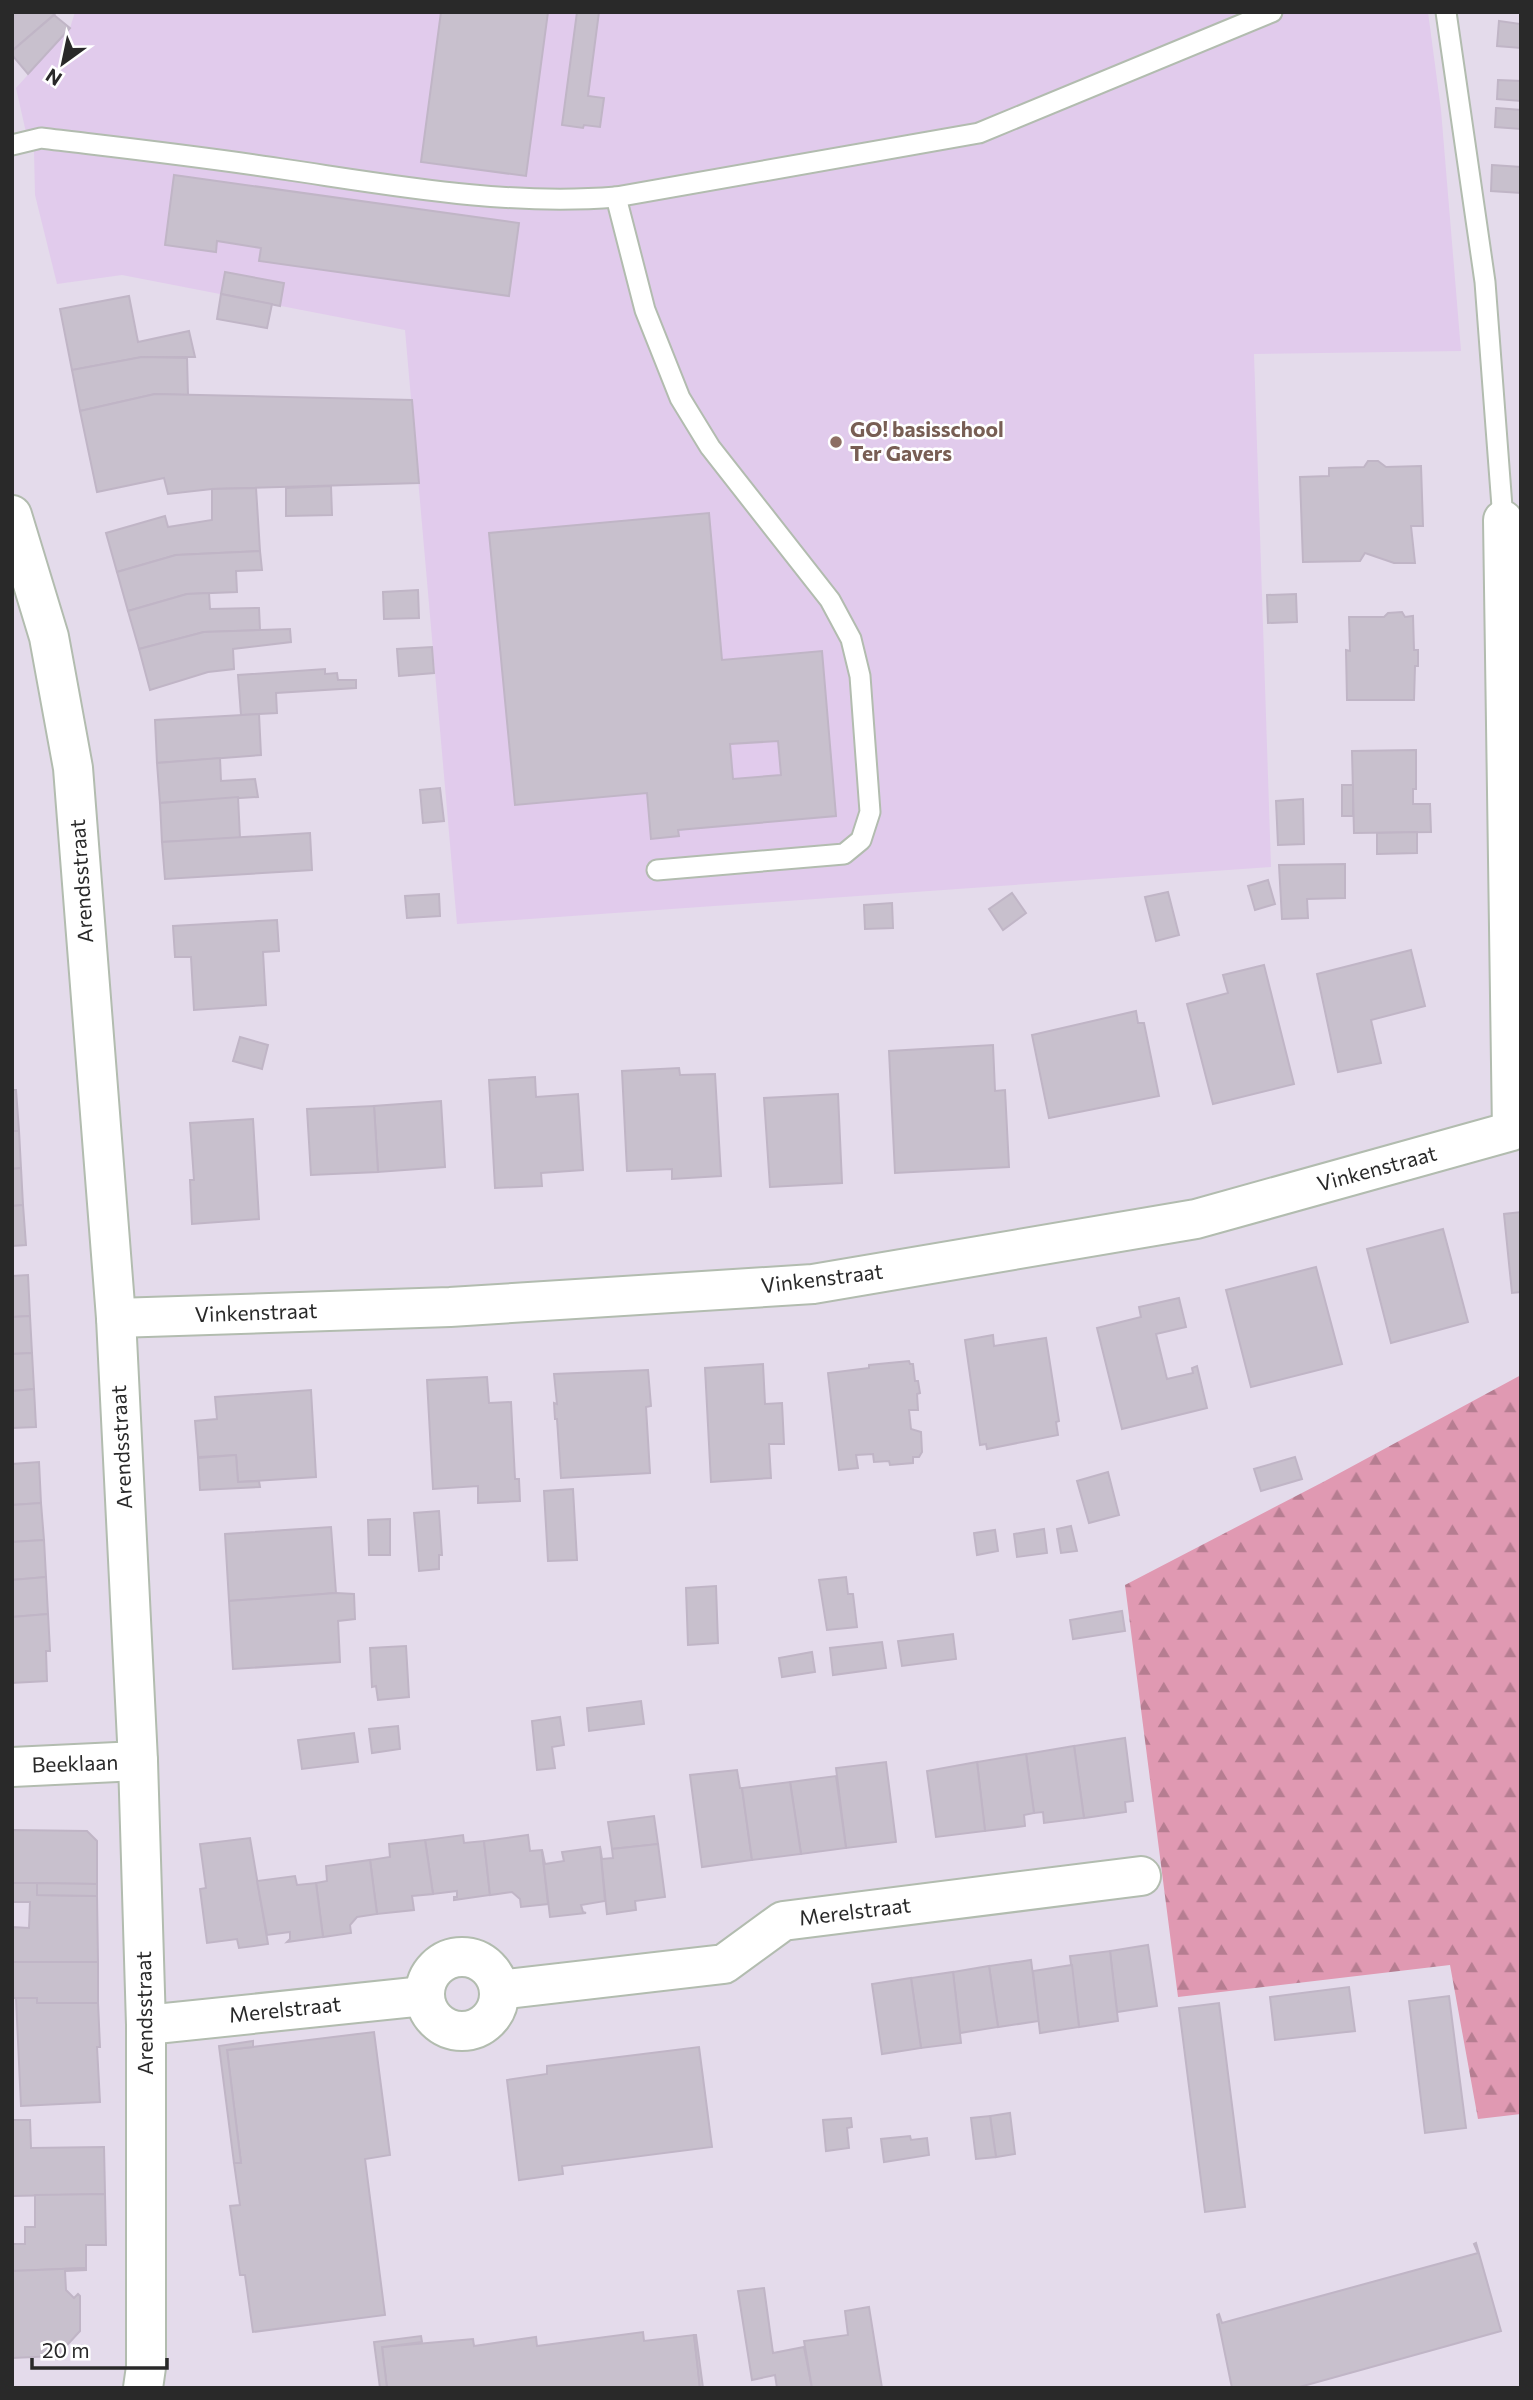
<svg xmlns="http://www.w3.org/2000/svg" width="1533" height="2400" viewBox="0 0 1533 2400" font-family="Commissioner,sans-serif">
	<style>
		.education { fill: #e1cbec }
		.forest { fill: url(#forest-firs) }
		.building { fill: #c8c0cd; stroke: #c0b5c6; stroke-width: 2; fill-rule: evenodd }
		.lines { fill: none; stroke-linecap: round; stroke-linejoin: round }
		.service-casing { stroke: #b2bcaf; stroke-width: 23 }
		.minor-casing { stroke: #b2bcaf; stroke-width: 42 }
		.service { stroke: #fff; stroke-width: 19 }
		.minor { stroke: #fff; stroke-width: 38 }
		.education-dot { fill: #8d6e63; stroke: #fff; stroke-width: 2.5 }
		.labels { text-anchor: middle; stroke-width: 5; stroke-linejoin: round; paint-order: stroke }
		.education-label { font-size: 21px; font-weight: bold; fill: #785e54; stroke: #fff; text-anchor: start }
		.street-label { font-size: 21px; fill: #292929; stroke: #fff }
	</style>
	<defs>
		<pattern id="forest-firs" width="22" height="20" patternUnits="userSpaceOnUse" patternTransform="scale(1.75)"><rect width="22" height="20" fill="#e099b2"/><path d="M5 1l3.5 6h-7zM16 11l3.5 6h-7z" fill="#b67d91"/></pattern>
	</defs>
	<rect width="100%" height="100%" fill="#e4dbeb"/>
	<path class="education" d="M75 12H1428L1441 110 1461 351 1254 354 1271 867 457 924 405 330 122 275 57 284 35 195 34 151 25 128 16 88 70 28Z"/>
	<path class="forest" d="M1521 1375V2114L1478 2119 1450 1965 1178 1997 1125 1585 1325 1481Z"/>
	<g class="building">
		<path d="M12 12H57L12 51Z"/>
		<path d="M441 12H548L526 176 421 162Z"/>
		<path d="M577 12H599L588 96 604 98 600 127 584 125 583 128 562 125Z"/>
		<path d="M54 15 70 28 28 74 12 55V51Z"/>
		<path d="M1499 21 1521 24V48L1497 46Z"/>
		<path d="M1498 80 1521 81V101L1497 99Z"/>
		<path d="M1496 108 1521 110V129L1495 127Z"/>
		<path d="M1492 165 1521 167V193L1491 191Z"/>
		<path d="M174 175 519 223 509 296 259 261 261 248 217 241 216 252 165 245Z"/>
		<path d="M225 272 284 283 280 306 221 294Z"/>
		<path d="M221 294 272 304 267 328 217 319Z"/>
		<path d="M129 296 138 342 189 331 195 357H142L72 370 60 309Z"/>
		<path d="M142 357 187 358 188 395 155 394 80 411 72 370Z"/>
		<path d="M155 394 412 400 419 483 212 489 168 494 164 478 97 492 80 411Z"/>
		<path d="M1368 461H1378L1386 467 1421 466 1423 526H1411L1415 563H1394L1365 553 1360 561 1303 562 1300 477 1329 476V468L1364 467Z"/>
		<path d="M331 486 332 515 286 516V488Z"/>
		<path d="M256 488 260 551 176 555 117 572 106 533 165 516 168 527 212 520V489Z"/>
		<path d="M709 513 722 660 822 651 836 816 678 830 679 836 651 839 647 793 515 805 489 533ZM778 741 781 775 733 779 730 744Z"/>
		<path d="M260 551 262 570 236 571 237 592 187 594 128 611 117 572 176 555Z"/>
		<path d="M418 590 419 618 384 619 383 592Z"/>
		<path d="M209 593 210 609 259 608 260 630 204 632 139 649 128 611 187 594Z"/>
		<path d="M1296 594 1297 622 1268 623 1267 595Z"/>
		<path d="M1402 612 1405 617 1413 616 1414 650H1418V666H1415L1414 700H1347L1346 650 1350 651 1349 617H1384L1388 613Z"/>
		<path d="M290 629 291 642 233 649 234 669 208 672 150 690 139 649 204 632Z"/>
		<path d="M432 647 434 673 399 676 397 649Z"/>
		<path d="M325 669V674L337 673 338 680H356V688L276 693 277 713 241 715 238 675Z"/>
		<path d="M259 714 261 755 157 763 155 720Z"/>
		<path d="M1416 750V789H1413V804H1430L1431 832 1354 833 1352 751Z"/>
		<path d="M220 758 221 781 255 779 258 797 160 803 157 763Z"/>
		<rect x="1342" y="785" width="11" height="31"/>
		<path d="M440 788 444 821 423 823 420 790Z"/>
		<path d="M238 797 240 838 162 842 160 803Z"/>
		<path d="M1303 799 1304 844 1278 845 1276 801Z"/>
		<path d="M1417 832V853L1377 854V833Z"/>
		<path d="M310 833 312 870 165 879 162 842Z"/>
		<path d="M1345 864V898L1307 899 1308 918 1282 919 1279 865Z"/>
		<path d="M1268 880 1275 904 1255 910 1248 886Z"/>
		<path d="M1168 892 1179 935 1156 941 1145 897Z"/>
		<path d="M1012 893 1026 913 1003 930 989 909Z"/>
		<path d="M439 894 440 916 407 918 405 896Z"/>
		<path d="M892 903 893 928 865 929 864 905Z"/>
		<path d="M277 920 279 951 263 952 266 1005 194 1010 191 957H175L173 926Z"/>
		<path d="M1411 950 1425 1006 1371 1020 1381 1063 1338 1072 1317 974Z"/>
		<path d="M1264 965 1294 1084 1213 1104 1187 1004 1228 993 1223 975Z"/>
		<path d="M1136 1011 1138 1023H1144L1159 1096 1049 1118 1032 1035Z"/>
		<path d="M240 1037 268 1045 262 1069 233 1061Z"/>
		<path d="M993 1045 995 1091 1005 1090 1009 1167 895 1173 889 1051Z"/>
		<path d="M679 1068 680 1075 715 1074 721 1176 672 1179V1169L627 1171 622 1071Z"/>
		<path d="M535 1077 536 1097 578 1094 583 1170 541 1173 542 1186 495 1188 489 1080Z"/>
		<path d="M12 1090H16L19 1131H12Z"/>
		<path d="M838 1094 842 1183 770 1187 764 1098Z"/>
		<path d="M441 1101 445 1167 378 1172 374 1106Z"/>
		<path d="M374 1106 378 1172 311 1175 307 1109Z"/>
		<path d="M253 1119 259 1219 192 1224 190 1180H194L190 1123Z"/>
		<path d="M12 1131H19L21 1168 12 1169Z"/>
		<path d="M21 1168 23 1205 12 1206V1169Z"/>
		<path d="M23 1205 26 1245 12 1246V1206Z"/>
		<path d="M1521 1212V1292L1512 1293 1504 1214Z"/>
		<path d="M1443 1229 1468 1322 1391 1343 1367 1249Z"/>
		<path d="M1316 1267 1342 1364 1251 1387 1226 1290Z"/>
		<path d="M28 1275 30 1316 12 1317V1276Z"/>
		<path d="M1179 1298 1186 1327 1156 1334 1167 1379 1193 1373 1192 1368 1197 1366 1207 1408 1122 1429 1097 1328 1141 1317 1139 1307Z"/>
		<path d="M30 1316 32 1353 12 1354V1317Z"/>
		<path d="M993 1335 994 1346 1046 1338 1059 1421 1056 1422 1058 1435 987 1449 986 1444 980 1445 965 1340Z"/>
		<path d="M32 1353 34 1389 12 1391V1354Z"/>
		<path d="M909 1361 910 1364H913L915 1381H918L920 1393 917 1394 918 1410H909L911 1429 921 1432 922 1452 919 1457H913V1463L890 1465 889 1461 874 1462 873 1454 856 1455 858 1468 839 1470 828 1373 869 1368V1365Z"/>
		<path d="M763 1364 765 1404 782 1403 784 1444H769L771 1478 711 1482 705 1368Z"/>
		<path d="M648 1370 651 1406 646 1407 650 1473 561 1478 557 1419H555L554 1403 557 1404 554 1374Z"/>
		<path d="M487 1377 489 1403 511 1402 515 1479H519L520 1501 478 1503V1486L433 1489 427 1380Z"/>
		<path d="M34 1389 36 1427 12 1428V1391Z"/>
		<path d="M311 1390 316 1477 238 1482 236 1455 198 1457 195 1421 217 1419 215 1397Z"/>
		<path d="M236 1455 238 1482 259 1481 260 1487 200 1490 198 1458Z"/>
		<path d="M1295 1457 1302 1479 1261 1491 1254 1469Z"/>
		<path d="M39 1462 41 1503 12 1505V1464Z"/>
		<path d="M1108 1472 1119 1515 1089 1523 1077 1481Z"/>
		<path d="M573 1489 577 1560 548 1561 544 1491Z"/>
		<path d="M41 1503 44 1540 12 1542V1505Z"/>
		<path d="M439 1511 442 1555H439V1569L419 1571 414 1513Z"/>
		<path d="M390 1519V1555H369L368 1520Z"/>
		<path d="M1071 1526 1077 1551 1061 1553 1057 1529Z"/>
		<path d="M331 1527 336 1593 229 1601 225 1534Z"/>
		<path d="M1044 1529 1047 1553 1017 1557 1014 1534Z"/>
		<path d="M995 1530 998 1551 977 1555 974 1533Z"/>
		<path d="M44 1540 46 1577 12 1580V1542Z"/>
		<path d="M46 1577 48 1614 12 1617V1580Z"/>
		<path d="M846 1577 848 1594H853L857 1627 827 1630 819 1580Z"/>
		<path d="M716 1586 718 1643 688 1645 686 1588Z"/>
		<path d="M336 1593 354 1594 355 1619 338 1621 340 1662 233 1669 229 1601Z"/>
		<path d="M1122 1611 1125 1631 1073 1639 1070 1620Z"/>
		<path d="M48 1614 50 1651H46L47 1681 12 1683V1617Z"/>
		<path d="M953 1634 956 1659 902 1666 898 1641Z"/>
		<path d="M882 1642 886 1668 833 1675 830 1648Z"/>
		<path d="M406 1646 409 1697 378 1700 376 1686 372 1687 370 1648Z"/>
		<path d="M812 1652 815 1672 782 1677 779 1658Z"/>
		<path d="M641 1701 644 1724 589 1731 587 1708Z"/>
		<path d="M560 1717 564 1745 552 1747 555 1768 537 1770 532 1721Z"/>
		<path d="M398 1726 400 1749 372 1753 369 1729Z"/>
		<path d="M354 1733 358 1762 302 1769 298 1740Z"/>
		<path d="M1125 1738 1133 1801 1125 1802 1126 1812 1084 1818 1074 1746Z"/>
		<path d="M1074 1746 1084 1818 1044 1823 1043 1812 1034 1813 1026 1754Z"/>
		<path d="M1026 1754 1034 1813 1024 1815 1025 1826 985 1831 977 1762Z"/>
		<path d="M886 1762 896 1842 846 1848 836 1768Z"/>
		<path d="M977 1762 985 1831 936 1837 927 1771Z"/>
		<path d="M737 1770 740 1788H742L752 1860 702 1867 690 1775Z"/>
		<path d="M836 1776 846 1848 801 1854 790 1782Z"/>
		<path d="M790 1782 801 1854 752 1860 742 1788Z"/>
		<path d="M654 1816 658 1844 612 1849 608 1822Z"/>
		<path d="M12 1830 87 1831 97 1841V1884L12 1883Z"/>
		<path d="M463 1835 464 1843 484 1841 490 1895 454 1900V1897H457V1891L433 1894 425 1840Z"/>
		<path d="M528 1835 530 1851 542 1850 548 1904 521 1907 520 1899 512 1892 490 1895 484 1841Z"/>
		<path d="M250 1838 268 1944 239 1948 237 1939 207 1943 200 1889 206 1888 200 1844Z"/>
		<path d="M425 1840 433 1894 412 1896 414 1910 377 1914 370 1860 390 1857 389 1844Z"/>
		<path d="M658 1844 665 1897 635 1901 636 1910 607 1914 600 1847 602 1859 613 1858 612 1849Z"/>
		<path d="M600 1847 605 1901 581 1905 583 1912 586 1913 550 1917 542 1850 545 1864 564 1861 562 1852Z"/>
		<path d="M370 1860 377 1914 357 1917 350 1925 351 1933 323 1937 316 1883 327 1881 326 1866Z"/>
		<path d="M295 1876 297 1885 316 1883 323 1937 287 1942 290 1939V1932L267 1935 257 1881Z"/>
		<path d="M12 1883H37V1895L97 1896 98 1962H12V1927L29 1928 30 1902H12Z"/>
		<path d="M37 1883 97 1884V1896L37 1895Z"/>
		<path d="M1148 1945 1157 2006 1117 2012 1110 1951Z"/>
		<path d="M1110 1951 1118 2021 1079 2027 1070 1956Z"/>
		<path d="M1031 1960 1039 2021 998 2027 989 1966Z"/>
		<path d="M12 1962H98V2003H37V1998H12Z"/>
		<path d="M1072 1965 1079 2027 1040 2033 1033 1971Z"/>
		<path d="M989 1966 998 2027 960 2033 953 1972Z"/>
		<path d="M953 1972 961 2043 921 2048 911 1978Z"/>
		<path d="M911 1978 921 2048 882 2054 872 1984Z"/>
		<path d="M1349 1987 1355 2031 1275 2040 1270 1997Z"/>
		<path d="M1449 1996 1466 2128 1425 2133 1409 2001Z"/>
		<path d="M16 1998H37V2003H98L100 2047H97L100 2102 21 2106Z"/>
		<path d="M1219 2003 1245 2207 1205 2212 1179 2008Z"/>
		<path d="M374 2032 390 2155 365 2159 385 2315 253 2332 245 2275H240L230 2206 240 2205 234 2163H241L227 2050Z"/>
		<path d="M253 2041V2047L227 2050 241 2163H234L219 2046Z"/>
		<path d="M699 2047 712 2147 562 2166 563 2174 519 2180 507 2080 547 2074V2066Z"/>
		<path d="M1010 2113 1015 2154 996 2157 990 2116Z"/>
		<path d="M990 2116 996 2157 976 2159 971 2118Z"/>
		<path d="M851 2118 852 2127 847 2128 849 2148 826 2151 823 2120Z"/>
		<path d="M12 2120H30L31 2148 104 2147 105 2194 12 2196Z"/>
		<path d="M910 2136 911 2140 927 2138 929 2155 884 2162 881 2139Z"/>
		<path d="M105 2194 106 2245H86V2268L12 2271V2244H25V2227H35V2195Z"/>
		<path d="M1476 2243 1501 2331 1296 2388H1232L1217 2315 1219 2314 1222 2323 1478 2253 1474 2244Z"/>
		<path d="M86 2268V2270L65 2271 66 2290 74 2298 78 2294 80 2296V2331L57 2356 12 2358V2271Z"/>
		<path d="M764 2288 773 2353 804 2347 812 2388H777L775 2375 752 2380 738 2291Z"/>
		<path d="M869 2307 882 2388H812L804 2341 848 2335 845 2311Z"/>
		<path d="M643 2332 644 2341 694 2335 700 2388H387L382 2347 473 2339 474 2346 536 2337 537 2346Z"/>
		<path d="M694 2335H696L703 2388H700Z"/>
		<path d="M421 2336 422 2342 382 2347 387 2388H380L374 2342Z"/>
	</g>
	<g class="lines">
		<defs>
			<g id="service">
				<path d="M1446 12 1485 282 1503 520"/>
				<path d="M12 145 41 138C124 148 206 157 289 170 397 186 507 206 616 197L979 133 1272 12"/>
				<path d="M616 197 645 310 680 398 710 447 830 600 851 639 860 676 870 812 861 840 844 854 657 870"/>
			</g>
			<g id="minor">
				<path d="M12 515 49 637 73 768 116 1318 138 1761 146 2025V2367L143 2388"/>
				<path d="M116 1318 450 1307 813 1284 1196 1219 1512 1131 1503 520"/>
				<path d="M12 1767 138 1761"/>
				<circle cx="462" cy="1994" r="37"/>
				<path d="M499 1990 724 1964 783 1921 1141 1876"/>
				<path d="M146 2025 424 1996"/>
			</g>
		</defs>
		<use href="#service" class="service-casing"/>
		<use href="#minor" class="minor-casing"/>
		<use href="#service" class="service"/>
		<use href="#minor" class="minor"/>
	</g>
	<circle class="education-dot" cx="836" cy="442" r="7"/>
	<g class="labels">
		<g class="education-label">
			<text x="850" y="437">GO! basisschool<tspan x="850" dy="24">Ter Gavers</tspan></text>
		</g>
		<g class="street-label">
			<text transform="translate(82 881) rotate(-94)" y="7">Arendsstraat</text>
			<text transform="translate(1377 1169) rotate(-15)" y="7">Vinkenstraat</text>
			<text transform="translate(822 1279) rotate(-7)" y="7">Vinkenstraat</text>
			<text transform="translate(256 1313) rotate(-2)" y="7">Vinkenstraat</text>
			<text transform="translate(122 1447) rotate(-93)" y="7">Arendsstraat</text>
			<text transform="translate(75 1764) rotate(-2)" y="7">Beeklaan</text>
			<text transform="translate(855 1912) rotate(-7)" y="7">Merelstraat</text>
			<text transform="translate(285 2010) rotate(-6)" y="7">Merelstraat</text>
			<text transform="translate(145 2013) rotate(-91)" y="7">Arendsstraat</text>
		</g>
	</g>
	<rect width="1533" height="2400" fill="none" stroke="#292929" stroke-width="28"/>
	<g transform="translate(63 63) rotate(213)" stroke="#ffffff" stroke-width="5" paint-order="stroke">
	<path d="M0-5L12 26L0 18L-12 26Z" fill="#292929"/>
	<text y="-10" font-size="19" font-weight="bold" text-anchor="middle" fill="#292929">N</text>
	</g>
	<path d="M32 2358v10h135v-10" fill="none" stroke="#292929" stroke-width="3.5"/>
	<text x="42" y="2358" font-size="21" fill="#292929" stroke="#ffffff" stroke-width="5" paint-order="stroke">20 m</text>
</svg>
